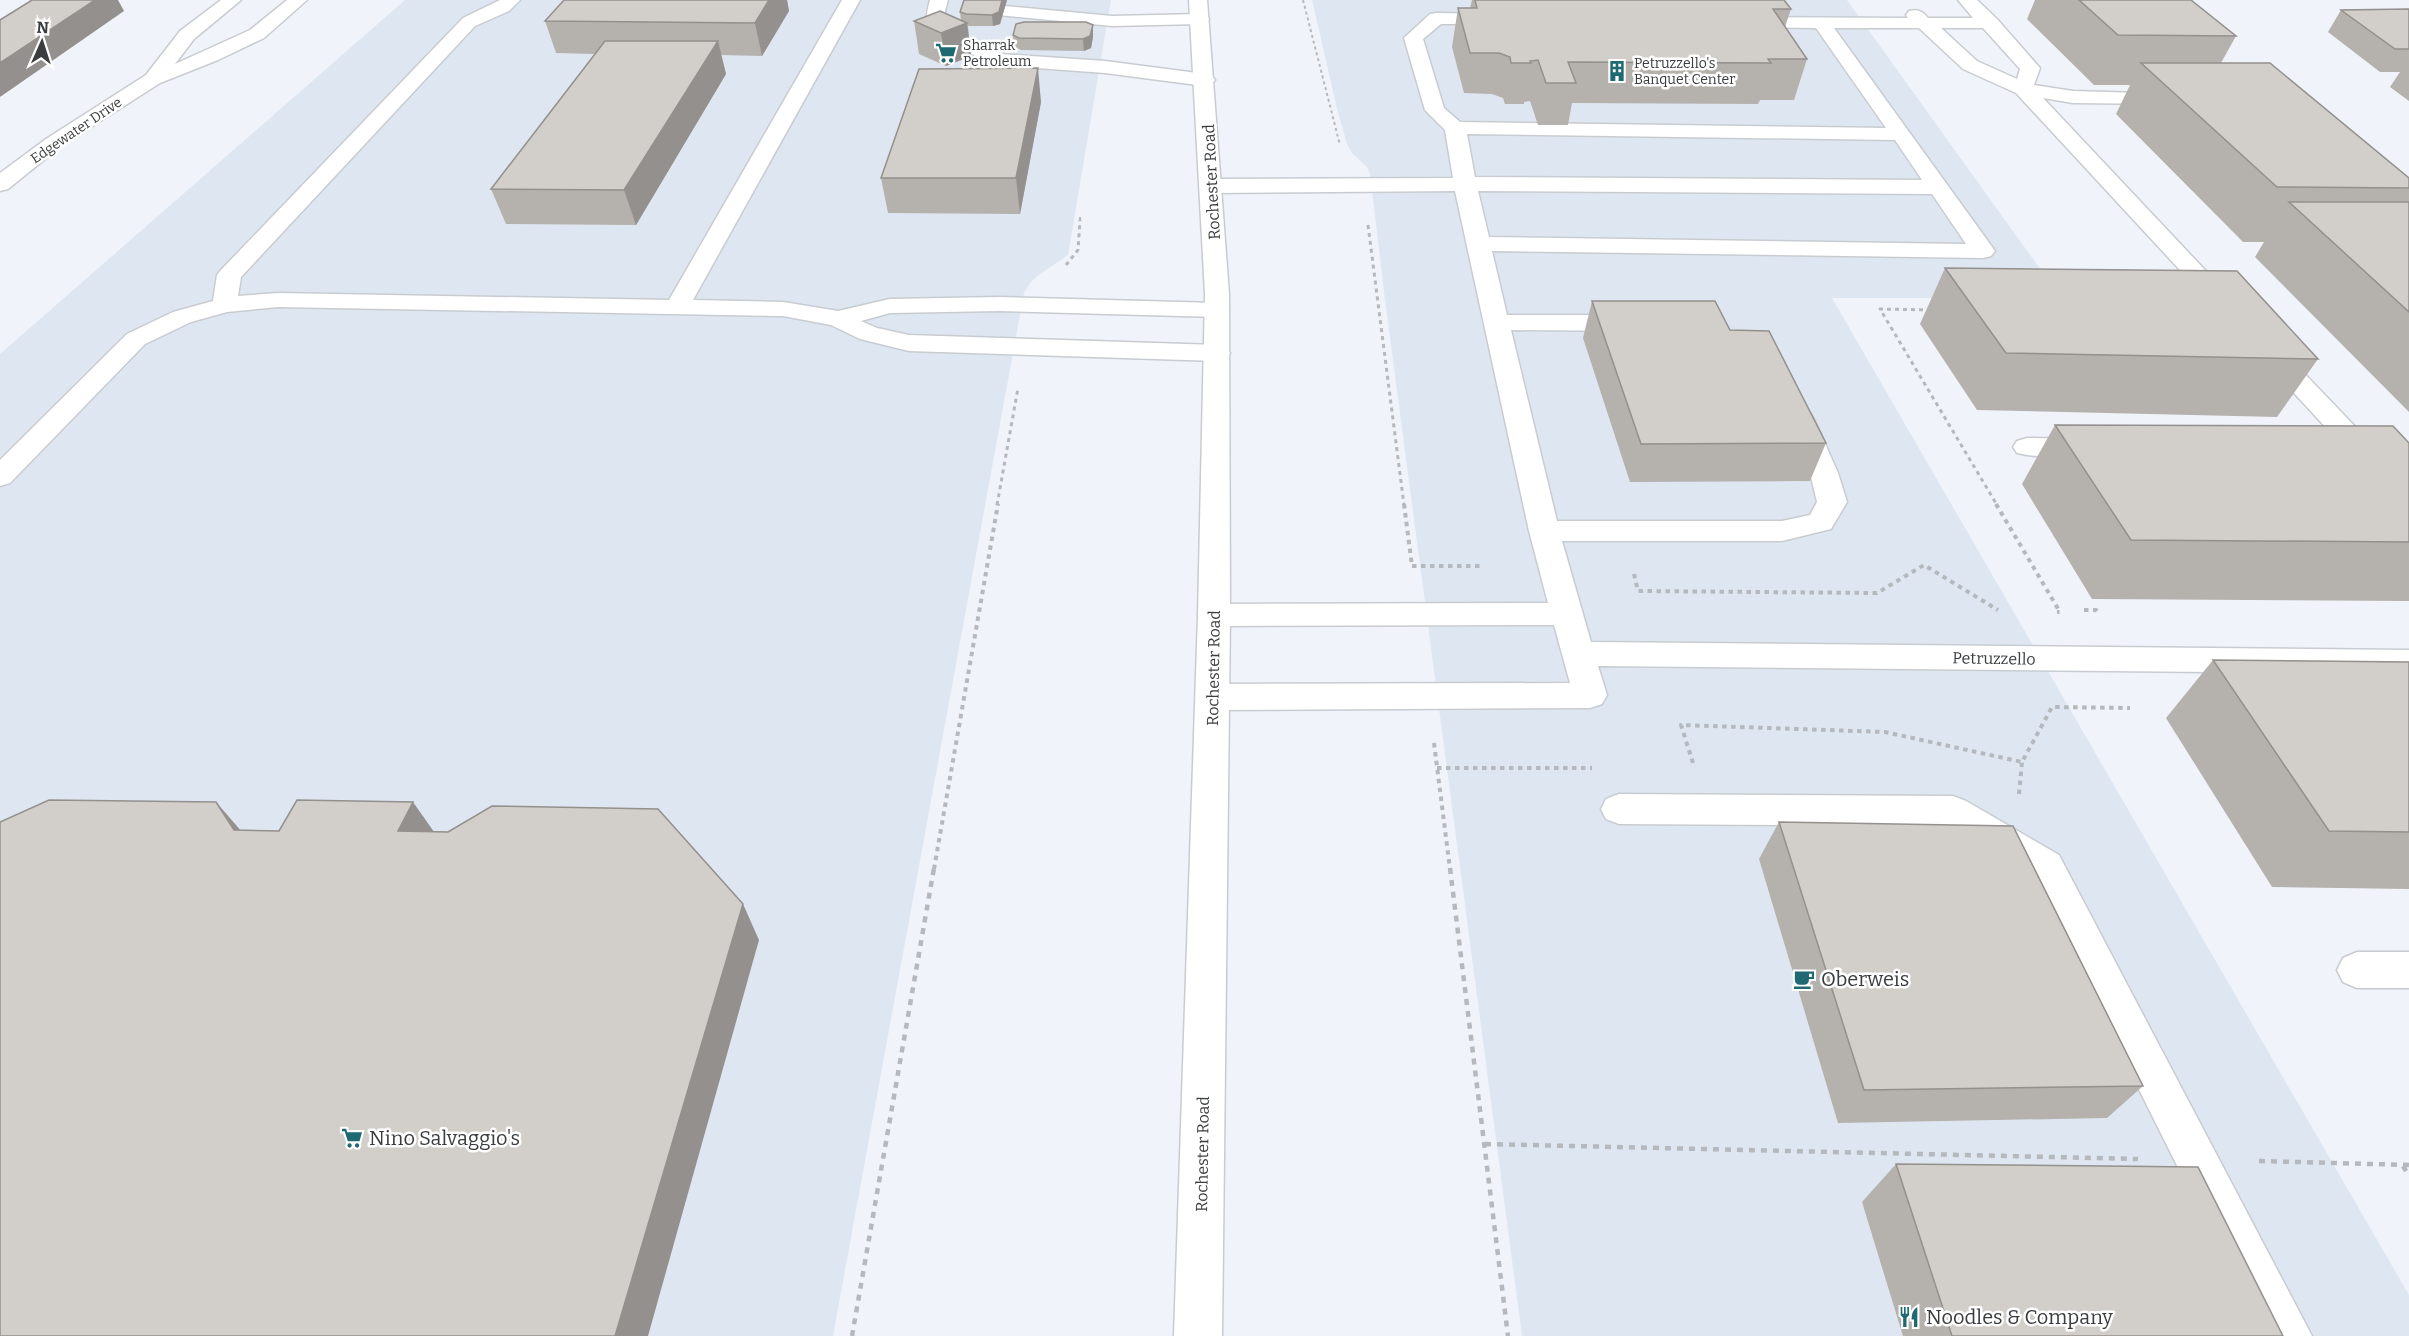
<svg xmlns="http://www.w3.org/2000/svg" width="2409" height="1336" viewBox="0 0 2409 1336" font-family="Bitter,serif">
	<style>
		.built { fill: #dee7f1 }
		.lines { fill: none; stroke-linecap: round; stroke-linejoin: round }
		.lane-casing { stroke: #c8ccd1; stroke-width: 3 }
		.street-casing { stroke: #c8ccd1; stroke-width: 3 }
		.secondary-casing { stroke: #c8ccd1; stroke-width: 3 }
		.path-far3 { stroke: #b5b8bd; stroke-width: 2; stroke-dasharray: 3 3; stroke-linecap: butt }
		.path-far2 { stroke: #b5b8bd; stroke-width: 3; stroke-dasharray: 4 4; stroke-linecap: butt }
		.path-far1 { stroke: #b5b8bd; stroke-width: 4; stroke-dasharray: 4.5 4.5; stroke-linecap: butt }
		.path { stroke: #b5b8bd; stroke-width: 4.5; stroke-dasharray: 6 6; stroke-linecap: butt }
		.lane { fill: #fff; fill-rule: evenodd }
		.street { fill: #fff; fill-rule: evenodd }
		.secondary { fill: #fff; fill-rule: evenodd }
		.wall { fill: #b5b1ad }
		.shaded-wall { fill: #93908d }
		.building { fill: #d2cec9; stroke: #93908d; stroke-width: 1.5 }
		.labels { text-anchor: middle; stroke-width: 5; stroke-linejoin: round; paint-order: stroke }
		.far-poi-label { font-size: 14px; fill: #3a3c3e; stroke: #fff; text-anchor: start }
		.far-street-label { font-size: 14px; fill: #3a3c3e; stroke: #fff }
		.street-label { font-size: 16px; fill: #3a3c3e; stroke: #fff }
		.near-poi-label { font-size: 20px; fill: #3a3c3e; stroke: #fff; text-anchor: start }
	</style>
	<rect width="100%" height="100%" fill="#f0f4fa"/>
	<g class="built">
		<path d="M405 0H1111L1068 255 1040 274 1030 283 1024 293 833 1336H0V354Z"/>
		<path d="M1312 0H1847L2061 298H1832L2409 1295V1336H1522L1385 300 1370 174 1367 167 1352 153 1347 144 1337 109Z"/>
	</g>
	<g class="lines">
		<defs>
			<g id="lane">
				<path d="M500 0H520L509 11 475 26 241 277 238 296 278 293 669 300 842 0H860L693 300 783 302 838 311 890 299 1000 297 1217 303 1226 305 1229 310 1226 315 1217 317 1000 311 890 313 861 321 877 328 909 335 1217 345 1226 348 1230 353 1226 358 1217 361 909 351 860 339 831 325 783 316 278 307 227 312 191 322 145 344 10 483 0 486V460L127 334 173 312 213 301 217 275 221 270 463 18Z"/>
				<path d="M930 0H948L945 11 946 28 1000 54 1105 61 1205 74 1212 76 1215 80 1212 84 1205 86 1105 73 996 65 930 35C924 25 927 11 930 0Z"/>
				<path d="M1958 0H1977L1997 19 2040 68 2034 85 2073 91 2175 94 2178 98 2175 102 2168 104 2073 103 2043 98 2237 304 2234 309 2225 311 2216 309 2016 93 1963 69 1919 28H1834L1995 251 1991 256 1983 258 1492 251 1507 315H1630L1639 318 1643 323 1639 328 1630 331 1511 330 1557 521H1782L1810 515 1817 502 1810 473 1786 419 1790 413 1800 411 1810 413 1814 419 1838 473 1847 502 1831 529 1782 541H1562L1591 642 2409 650V674L1598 666 1607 695 1602 704 1590 708 1213 710 1201 706 1196 697 1201 688 1213 684 1570 683 1554 625 1214 626 1203 623 1198 615 1203 607 1214 604 1548 603 1529 531 1455 191 1211 193 1203 191 1200 186 1203 181 1211 179 1453 178 1445 130 1425 110 1404 38 1430 14 1436 13 1501 14 1507 15 1510 19 1507 23 1501 24H1441L1423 39 1444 108 1460 122 1886 128 1816 28 1741 27 1735 26 1732 22 1735 18 1741 17 1908 18 1906 15 1909 11C1918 9 1922 11 1928 18H1973ZM1941 28H1983L2020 69 2017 79 1977 61ZM1467 134 1895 140 1922 180 1475 177ZM1478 191 1932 194 1966 244 1489 237Z"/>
				<path d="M1004 6 1112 16 1200 14 1206 15 1209 19 1206 23 1200 24 1112 26 998 15 995 11 998 7Z"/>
				<path d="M2269 343 2278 346 2409 483V509L2399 507 2260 356 2256 351 2260 346Z"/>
				<path d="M2027 438 2086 439 2096 442 2100 448 2096 454C2075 459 2038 458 2017 453L2013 447 2017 441Z"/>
				<path d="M1619 794 1953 796 1966 801 2059 855 2312 1336H2262L2033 877 1947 826 1619 824 1606 819 1601 809 1606 799Z"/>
				<path d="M2357 952H2409V988H2357L2343 982 2337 970 2343 958Z"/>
			</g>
			<path id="street" d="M221 0H241L194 39 175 64 250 30 287 0H307L264 38 218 60 160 83 60 147 8 189 0 191V173L46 139 146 75 180 31Z"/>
			<path id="secondary" d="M1189 0H1207L1229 294 1230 615 1222 1336H1174L1198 615 1205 294Z"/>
		</defs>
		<use href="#lane" class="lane-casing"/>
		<use href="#street" class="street-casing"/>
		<use href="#secondary" class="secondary-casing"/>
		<g class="path-far3">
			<path d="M1303 0 1340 145"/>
			<path d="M1080 217V222"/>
		</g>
		<g class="path-far2">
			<path d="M1368 225 1404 505"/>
			<path d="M1066 265 1078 250 1080 220"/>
			<path d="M1931 310 1880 309 1997 505"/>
			<path d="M997 505 1018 388"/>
		</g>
		<g class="path-far1">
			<path d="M1404 504 1412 566"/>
			<path d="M1996 504 2060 612H2057"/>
			<path d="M1412 566H1483"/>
			<path d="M1634 574 1638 591 1877 593 1924 565 1998 610"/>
			<path d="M2084 610H2096L2099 613"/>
			<path d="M1434 743 1450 869"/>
			<path d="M1693 763 1681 725 1885 732 2022 762 2052 707 2130 708"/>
			<path d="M1437 768H1592"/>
			<path d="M2019 794 2022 762"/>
			<path d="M934 869 998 504"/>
		</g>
		<g class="path">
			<path d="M1450 868 1508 1336"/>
			<path d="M1485 1144 2138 1159"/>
			<path d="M2259 1161 2409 1165"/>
			<path d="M2403 1166 2409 1176"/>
			<path d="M852 1336 934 868"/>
		</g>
		<use href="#lane" class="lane"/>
		<use href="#street" class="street"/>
		<use href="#secondary" class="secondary"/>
	</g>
	<g class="wall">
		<path d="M564 0H787L789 11 762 56 721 55 726 74 636 225 506 224 491 189 595 54 556 53 545 21Z"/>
		<path d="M964 0H1007L1000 24 993 26H968L971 56 946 66 919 54 914 21 961 20 960 12Z"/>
		<path d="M1472 0H1784L1791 9 1785 27 1807 59 1794 100H1760L1758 104 1572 103 1568 125H1538L1530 101 1524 102V104H1505L1503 98 1492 94 1464 93 1452 47 1458 8H1470Z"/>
		<path d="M2035 0H2191L2236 36 2221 63 2409 178V412L2255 257 2264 242H2243L2116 114 2130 85H2094L2027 19Z"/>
		<path d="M2409 9V101L2390 87 2400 72H2380L2328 32 2341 10Z"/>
		<path d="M1093 25V37L1091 48 1084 51 1021 50 1014 47 1013 35Z"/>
		<path d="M1041 102 1020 214 888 213 881 178Z"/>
		<path d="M1945 268 2318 359 2277 417 1977 410 1920 324Z"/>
		<path d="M1592 301 1730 330 1826 443 1810 481 1630 482 1583 338Z"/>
		<path d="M2055 425 2409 443V601L2092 599 2022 484Z"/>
		<path d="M2213 660 2409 662V889L2272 887 2166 718Z"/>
		<path d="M1779 822 2143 1086 2107 1118 1838 1123 1759 859Z"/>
		<path d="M1896 1164 2283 1336H1903L1862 1202Z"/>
	</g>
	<g class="shaded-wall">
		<path d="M95 0H118L124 11 0 97V63Z"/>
		<path d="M769 0H787L789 11 762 56 755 23Z"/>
		<path d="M1002 0H1007L1000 24 993 26 992 15Z"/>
		<path d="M967 23 971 56 946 66 941 33Z"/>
		<path d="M1093 25V37L1091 48 1084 51 1083 39Z"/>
		<path d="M718 41 726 74 636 225 624 190Z"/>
		<path d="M1038 68 1041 102 1020 214 1016 178Z"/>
		<path d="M216 802 249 840 234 830Z"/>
		<path d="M413 802 439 839 398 831Z"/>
		<path d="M743 904 759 940 648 1336H615Z"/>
	</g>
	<g class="building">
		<path d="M32 0H95L0 63V20Z"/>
		<path d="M564 0H769L755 23 545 21Z"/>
		<path d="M964 0H1002L999 12 992 15 966 14 960 12Z"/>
		<path d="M1475 0H1784L1791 9H1773L1807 59H1768L1771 63 1568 62 1576 83H1546L1538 60 1530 61 1531 63H1511L1510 57 1499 53H1470L1458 8H1477Z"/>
		<path d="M2079 0H2191L2236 36 2118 35Z"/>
		<path d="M2409 9V49H2395L2341 10Z"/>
		<path d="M940 11 967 23 941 33 914 21Z"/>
		<path d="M1024 22H1086L1093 25 1090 36 1083 39 1019 38 1013 35 1016 24Z"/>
		<path d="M605 41H718L624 190 491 189Z"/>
		<path d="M2141 63H2270L2409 178V188L2277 187Z"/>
		<path d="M1038 68 1016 178H881L919 69Z"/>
		<path d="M2289 202H2409V312Z"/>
		<path d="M1945 268 2237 271 2318 359 2006 353Z"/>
		<path d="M1592 301H1715L1730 330 1769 331 1826 443 1641 444Z"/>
		<path d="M2055 425 2393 426 2409 443V542L2131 540Z"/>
		<path d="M2213 660 2409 662V832L2329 831Z"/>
		<path d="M49 800 216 802 234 830 279 831 297 800 413 802 398 831 448 832 492 806 658 809 743 904 615 1336H0V822Z"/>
		<path d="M1779 822 2013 826 2143 1086 1864 1090Z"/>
		<path d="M1896 1164 2198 1167 2283 1336H1952Z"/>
	</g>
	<defs>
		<symbol id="supermarket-bare" viewBox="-9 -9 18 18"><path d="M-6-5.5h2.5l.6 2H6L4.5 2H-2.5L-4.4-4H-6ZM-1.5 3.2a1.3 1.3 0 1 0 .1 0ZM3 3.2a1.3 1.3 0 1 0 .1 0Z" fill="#1f6a72" stroke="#fff" stroke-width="2.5" paint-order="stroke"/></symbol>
		<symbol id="building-bare" viewBox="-9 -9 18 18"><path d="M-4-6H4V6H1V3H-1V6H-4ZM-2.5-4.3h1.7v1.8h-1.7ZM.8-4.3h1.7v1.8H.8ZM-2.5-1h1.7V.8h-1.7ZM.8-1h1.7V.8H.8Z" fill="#1f6a72" stroke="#fff" stroke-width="2.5" paint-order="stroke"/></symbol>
		<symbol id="cafe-bare" viewBox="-9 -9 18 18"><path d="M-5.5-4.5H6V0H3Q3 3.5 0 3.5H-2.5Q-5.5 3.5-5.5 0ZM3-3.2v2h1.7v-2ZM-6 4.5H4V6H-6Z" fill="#1f6a72" stroke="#fff" stroke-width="2.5" paint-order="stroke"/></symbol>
		<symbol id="restaurant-bare" viewBox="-9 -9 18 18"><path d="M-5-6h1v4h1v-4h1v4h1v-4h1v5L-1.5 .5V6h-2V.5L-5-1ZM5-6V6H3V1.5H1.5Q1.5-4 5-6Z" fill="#1f6a72" stroke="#fff" stroke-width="2.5" paint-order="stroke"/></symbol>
	</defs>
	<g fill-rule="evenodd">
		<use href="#supermarket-bare" x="931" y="38" width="30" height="30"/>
		<use href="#building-bare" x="1602" y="56" width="30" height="30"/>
		<use href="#cafe-bare" x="1789" y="964" width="30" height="30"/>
		<use href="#supermarket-bare" x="337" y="1123" width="30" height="30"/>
		<use href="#restaurant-bare" x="1894" y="1302" width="30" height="30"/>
	</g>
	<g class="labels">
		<g class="far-poi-label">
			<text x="963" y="50">Sharrak<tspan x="963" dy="16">Petroleum</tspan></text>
			<text x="1634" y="68">Petruzzello's<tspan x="1634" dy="16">Banquet Center</tspan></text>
		</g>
		<g class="far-street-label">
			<text transform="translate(76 130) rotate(-34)" y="5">Edgewater Drive</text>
		</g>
		<g class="street-label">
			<text transform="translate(1211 182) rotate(-93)" y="6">Rochester Road</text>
			<text transform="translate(1994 658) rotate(1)" y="6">Petruzzello</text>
			<text transform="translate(1213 668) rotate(-89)" y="6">Rochester Road</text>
			<text transform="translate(1202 1154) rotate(-89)" y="6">Rochester Road</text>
		</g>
		<g class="near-poi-label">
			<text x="1821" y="986">Oberweis</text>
			<text x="369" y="1145">Nino Salvaggio's</text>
			<text x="1926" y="1324">Noodles &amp; Company</text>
		</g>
	</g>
	<g transform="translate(42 42) rotate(3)" stroke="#ffffff" stroke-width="4.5" paint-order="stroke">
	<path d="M0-4.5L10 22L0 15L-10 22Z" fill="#3a3c3e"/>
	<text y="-9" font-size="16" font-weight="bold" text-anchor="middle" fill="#3a3c3e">N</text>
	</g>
</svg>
